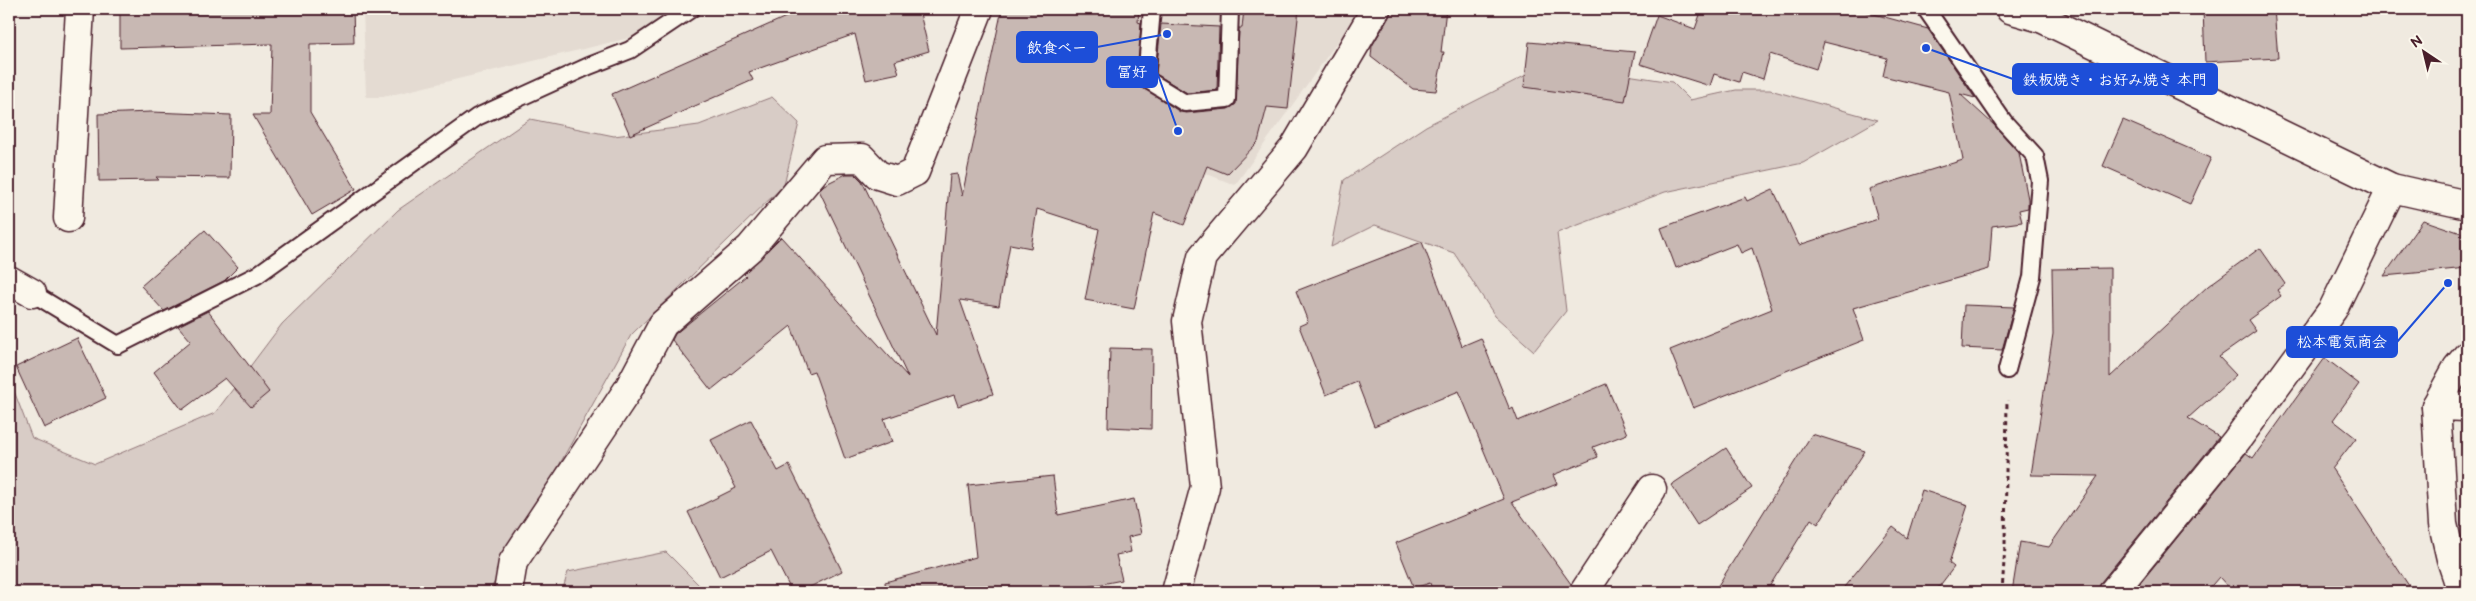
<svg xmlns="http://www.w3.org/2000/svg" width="2476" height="601" viewBox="0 0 2476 601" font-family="'Balsamiq Sans','Klee One',sans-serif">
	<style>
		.built { fill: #e4dbd2 }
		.green { fill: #d8ccc6; stroke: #917678 }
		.building { fill: #c8b8b3; stroke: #4a1f2b }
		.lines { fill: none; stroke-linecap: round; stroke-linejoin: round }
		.service-casing { stroke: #4a1f2b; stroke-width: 20 }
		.minor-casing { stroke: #4a1f2b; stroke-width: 31 }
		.tertiary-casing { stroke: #4a1f2b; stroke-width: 31 }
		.path { stroke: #4a1f2b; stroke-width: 3; stroke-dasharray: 4 4; stroke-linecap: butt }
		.service { stroke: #fbf7ec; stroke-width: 16 }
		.minor { stroke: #fbf7ec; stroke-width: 28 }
		.tertiary { stroke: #fbf7ec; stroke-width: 28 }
		.leader { fill: none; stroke: #1d4ed8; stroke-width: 2 }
		.callout-dot { fill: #1d4ed8; stroke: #fbf7ec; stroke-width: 2 }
		.callout { fill: #1d4ed8; stroke: #1d4ed8; stroke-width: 2 }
		.callout-label { font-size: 15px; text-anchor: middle; font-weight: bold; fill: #fff }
	</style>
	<rect width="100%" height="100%" fill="#f0eae0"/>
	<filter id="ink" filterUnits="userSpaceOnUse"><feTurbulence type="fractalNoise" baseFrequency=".02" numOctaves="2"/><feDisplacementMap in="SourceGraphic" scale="10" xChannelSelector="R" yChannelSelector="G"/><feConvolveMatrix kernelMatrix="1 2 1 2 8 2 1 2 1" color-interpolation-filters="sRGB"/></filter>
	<g filter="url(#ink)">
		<g class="built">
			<path d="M363 9H705L625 39 383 97H366Z"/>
			<path d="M1060 9H1361L1235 185 1065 118 1072 29Z"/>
		</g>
		<g class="green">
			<path d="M1550 63 1672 82 1690 100 1736 90H1770L1878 120 1803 163 1665 192 1557 233 1566 311 1534 351 1495 316 1454 253 1375 225 1331 247 1344 180 1426 126Z"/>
			<path d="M772 97 799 123 784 185 631 335 489 592H9V378L32 438 95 464 215 413 282 324 398 210 530 119 614 136 699 125Z"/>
			<path d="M666 552 706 592H562L568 572Z"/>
		</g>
		<g class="building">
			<path d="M120 9H353L354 43 310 44V112L356 189 312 215 253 115H270L272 44 120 48Z"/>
			<path d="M804 9H919L929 51 895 61 899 73 866 80 855 34 749 72 753 80 630 135 612 94Z"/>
			<path d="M1002 9H1139L1138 22 1141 23 1137 83 1180 112 1186 113 1228 109 1236 104 1239 28H1242L1244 9H1299L1288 109 1267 107 1258 142 1227 174 1207 166 1184 225 1154 213 1134 309 1085 300 1099 229 1037 209 1031 248 1010 244 999 306 960 300 993 394 958 406 954 395 884 419 892 442 845 459 814 371 808 373 791 326 711 390 672 340 675 334 746 276 744 274 781 237 908 377 819 190 824 185 846 174H855L862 181 936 335 950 175 957 174 962 196Z"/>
			<path d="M1392 9H1446L1441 52H1444L1436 91 1413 89 1371 57 1372 46 1389 17Z"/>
			<path d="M1702 9H1856L1928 29 1975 98 1960 94 1994 125 2019 153 2028 199V208L2019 210 2022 222 1992 226 1989 269 1853 308 1864 340 1693 408 1670 350 1772 309 1752 248 1741 253 1737 244 1676 268 1661 228 1745 197 1747 201 1773 189 1799 245 1878 219 1869 189 1963 160 1949 92 1883 76 1887 58 1824 42 1816 69 1770 54 1763 79 1742 72 1739 82 1714 74 1710 86 1640 64 1657 15 1695 29Z"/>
			<path d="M2203 9H2274L2278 58 2205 62Z"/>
			<path d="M1161 24 1219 27 1217 90 1187 93 1156 74Z"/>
			<path d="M1529 42 1635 52 1625 101 1524 87Z"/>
			<path d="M151 112 231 115 230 178 156 177 159 180 99 181 98 114Z"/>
			<path d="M2123 120 2211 158 2190 204 2103 166Z"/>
			<path d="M2423 220 2467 235V268L2384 276Z"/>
			<path d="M205 230 238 267 224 281 164 311 141 286Z"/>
			<path d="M1422 242 1462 346 1481 338 1510 410 1513 408 1518 421 1606 384 1627 434 1593 447 1598 457 1553 475 1557 484 1512 502 1571 584 1569 592H1433L1430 583 1414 588 1396 543 1504 499 1459 391 1374 426 1357 382 1326 395 1299 326 1308 322 1296 291Z"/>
			<path d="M2260 248 2285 284 2277 290 2281 296 2248 320 2256 331 2219 357 2236 375 2188 418 2219 437 2101 582 2098 592H2012L2020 542 2049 547 2098 476 2031 475 2053 334 2052 269 2110 268V377L2208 286Z"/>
			<path d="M1964 305 2014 307 2002 350 1962 348Z"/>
			<path d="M208 311 269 392 251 407 225 378 182 410 154 372 191 341 178 326Z"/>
			<path d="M77 338 106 398 44 428 16 367Z"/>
			<path d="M1110 348 1152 349 1151 429 1108 427Z"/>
			<path d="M2325 358 2359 384 2333 420 2356 438 2332 469 2413 592H2233L2219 577 2206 592H2133L2246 453 2253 458Z"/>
			<path d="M751 420 778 471 789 465 842 571 800 592H792L771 551 720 577 688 512 736 488 711 440Z"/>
			<path d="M1812 434 1865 451 1818 524 1811 519 1766 592H1714Z"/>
			<path d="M1726 448 1752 488 1697 525 1671 485Z"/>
			<path d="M1053 476 1058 515 1134 499 1141 534 1128 537 1131 552 1116 555 1122 580 1061 592H886L885 582 976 557 968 485Z"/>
			<path d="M1922 490 1968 505 1949 563 1954 567 1935 592H1840L1893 527 1907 538Z"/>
		</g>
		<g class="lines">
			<defs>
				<g id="service">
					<path d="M1152 9 1146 79 1185 103 1227 99 1230 9"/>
					<path d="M1926 9 2004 122 2035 156 2040 181 2032 277 2007 370"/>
					<path d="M32 293 118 345 257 275 477 117 589 66 630 50 691 9"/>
				</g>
				<g id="minor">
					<path d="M68 218 80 9"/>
					<path d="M9 280 32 293"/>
					<path d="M2436 406 2467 407"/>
					<path d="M508 592 513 562 629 388 663 324 750 248 825 159 862 158 878 175 897 181 915 172 979 9"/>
					<path d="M1176 592 1205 487 1187 321 1202 257 1294 148 1376 9"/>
					<path d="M1584 592 1652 489"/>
					<path d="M2113 592 2236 441 2333 309 2392 188"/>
					<path d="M2462 592 2451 559 2443 524 2436 406 2457 368 2467 356"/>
				</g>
				<g id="tertiary">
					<path d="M2010 9 2041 18"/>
					<path d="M2037 9 2041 18 2392 188 2467 205"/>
				</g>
			</defs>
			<use href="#service" class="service-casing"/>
			<use href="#minor" class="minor-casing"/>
			<use href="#tertiary" class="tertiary-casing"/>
			<path class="path" d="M2002 592 2005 546 2007 400"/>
			<use href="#service" class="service"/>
			<use href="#minor" class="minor"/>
			<use href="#tertiary" class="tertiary"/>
		</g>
	</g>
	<path class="leader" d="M1167 34L1097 47M1178 131L1157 72M1926 48L2013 79M2448 283L2397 342"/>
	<g class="callout-dot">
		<circle cx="1167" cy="34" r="5"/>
		<circle cx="1178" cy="131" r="5"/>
		<circle cx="1926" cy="48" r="5"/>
		<circle cx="2448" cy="283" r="5"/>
	</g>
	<g class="callout">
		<rect x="1017" y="32" width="80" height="30" rx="5"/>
		<rect x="1107" y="57" width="50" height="30" rx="5"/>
		<rect x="2013" y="64" width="204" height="30" rx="5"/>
		<rect x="2287" y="327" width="110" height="30" rx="5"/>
	</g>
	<g class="callout-label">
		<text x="1057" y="53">飲食ベー</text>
		<text x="1132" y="77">冨好</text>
		<text x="2115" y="85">鉄板焼き・お好み焼き 本門</text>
		<text x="2342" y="347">松本電気商会</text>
	</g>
	<rect width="2476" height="601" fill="none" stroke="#fbf7ec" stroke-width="30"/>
	<rect x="15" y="15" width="2446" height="571" fill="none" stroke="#4a1f2b" stroke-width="2" filter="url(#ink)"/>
	<g transform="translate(2424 52) rotate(325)" stroke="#fbf7ec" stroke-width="4" paint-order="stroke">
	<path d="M0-4L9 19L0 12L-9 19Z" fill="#4a1f2b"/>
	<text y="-8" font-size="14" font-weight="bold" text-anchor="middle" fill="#4a1f2b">N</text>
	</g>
</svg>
